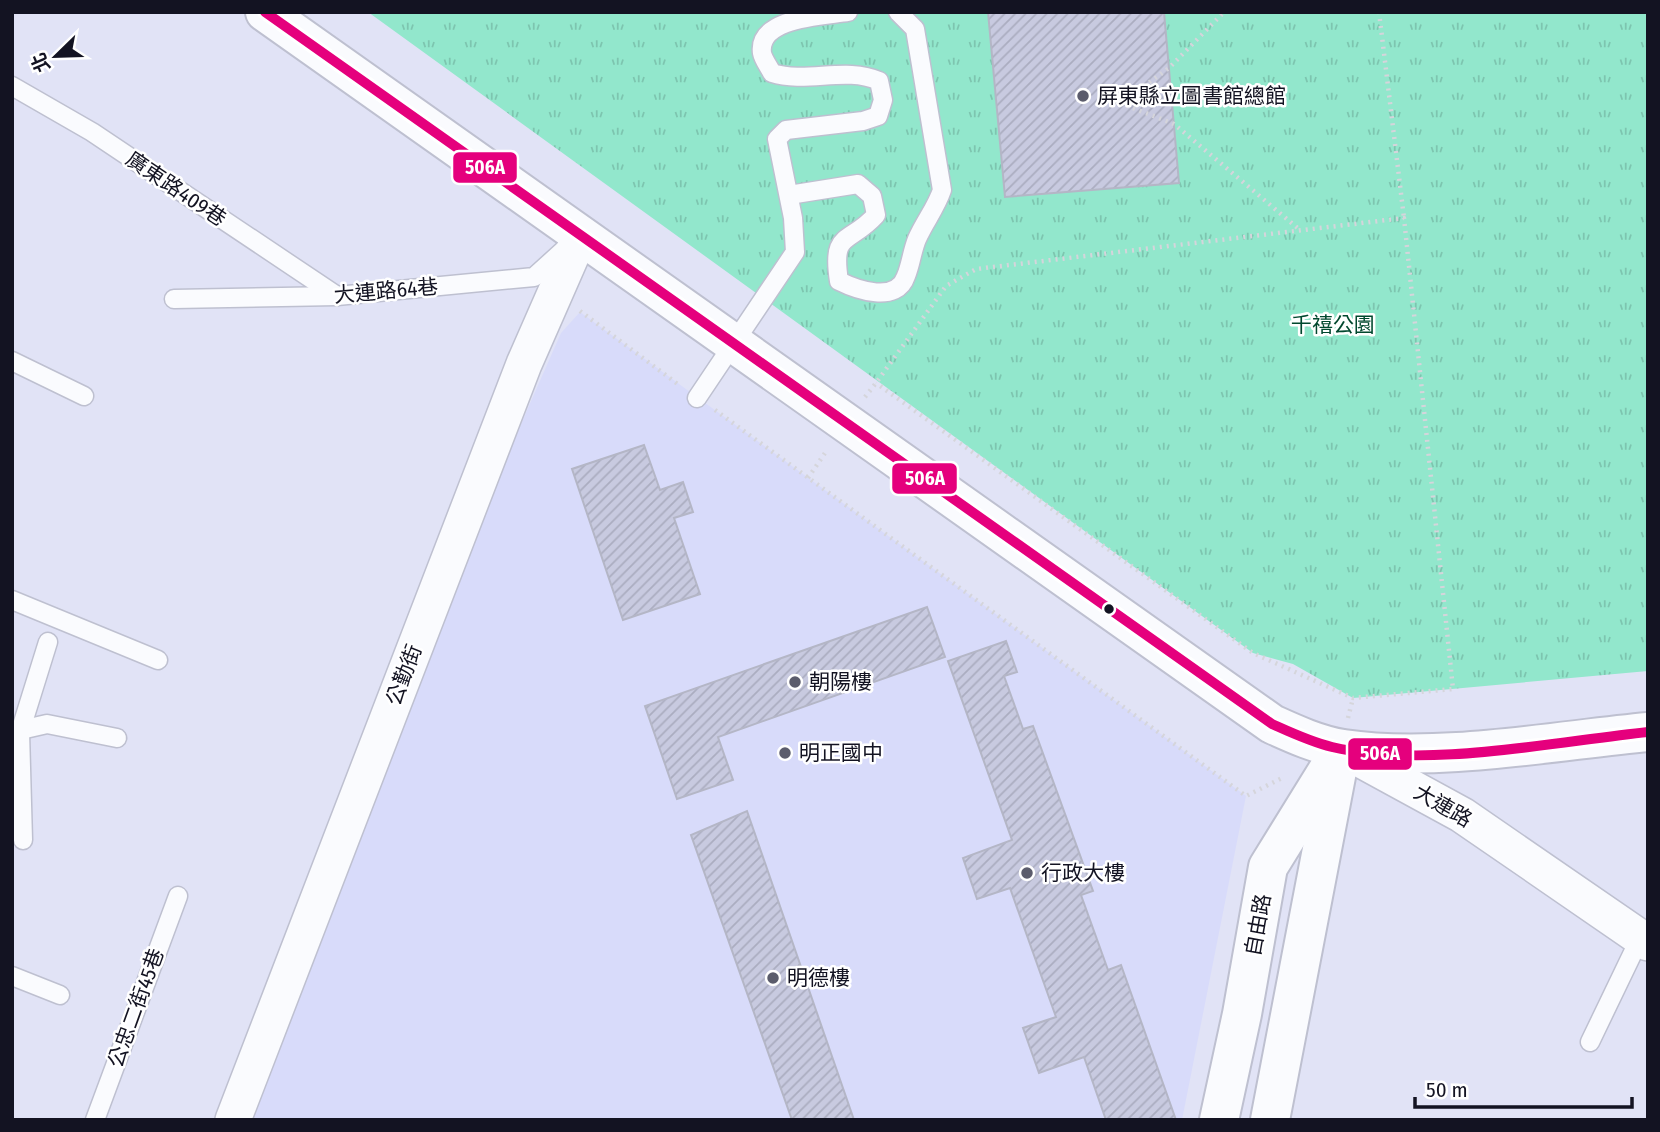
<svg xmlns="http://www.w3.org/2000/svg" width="1660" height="1132" viewBox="0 0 1660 1132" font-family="'Fira Sans Condensed','Noto Sans TC',sans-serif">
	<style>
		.built { fill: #d8dbfa }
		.park { fill: url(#park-tufts) }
		.building { fill: url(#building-hatch); stroke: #b4b6c6; stroke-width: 2 }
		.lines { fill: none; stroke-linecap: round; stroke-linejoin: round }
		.service-casing { stroke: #bec0d0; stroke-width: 21 }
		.minor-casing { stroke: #bec0d0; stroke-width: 38 }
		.tertiary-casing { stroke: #bec0d0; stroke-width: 42 }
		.primary-casing { stroke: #bec0d0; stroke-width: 42 }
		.path { stroke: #d5d5db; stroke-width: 4.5; stroke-dasharray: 2 5; stroke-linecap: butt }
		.service { stroke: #fafbfe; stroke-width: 18 }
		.minor { stroke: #fafbfe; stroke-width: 35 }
		.tertiary { stroke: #fafbfe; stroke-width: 38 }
		.primary { stroke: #fafbfe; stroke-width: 38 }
		.bus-1-casing { stroke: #fff; stroke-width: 16 }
		.bus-1 { stroke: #e5007d; stroke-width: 10 }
		.poi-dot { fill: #5b5c6c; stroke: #fff; stroke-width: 2.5 }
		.bus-dot { fill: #131322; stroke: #fff; stroke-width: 2.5 }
		.labels { text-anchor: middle; stroke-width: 5; stroke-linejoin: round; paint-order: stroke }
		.poi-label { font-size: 21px; fill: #131322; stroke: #fff; text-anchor: start }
		.street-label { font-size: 21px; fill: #131322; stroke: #fff }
		.park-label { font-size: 21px; fill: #01482e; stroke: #fff }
		.line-badge { stroke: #fff; stroke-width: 2.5 }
		.badge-label { font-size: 19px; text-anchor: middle; font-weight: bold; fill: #fff }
	</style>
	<defs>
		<pattern id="park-tufts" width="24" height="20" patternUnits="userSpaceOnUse" patternTransform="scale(1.75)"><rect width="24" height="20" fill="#92e7cc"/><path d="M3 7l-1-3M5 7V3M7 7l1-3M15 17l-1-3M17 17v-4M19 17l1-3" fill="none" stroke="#7dc5af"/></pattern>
		<pattern id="building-hatch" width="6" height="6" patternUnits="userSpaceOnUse" patternTransform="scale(1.75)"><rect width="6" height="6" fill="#c8cae0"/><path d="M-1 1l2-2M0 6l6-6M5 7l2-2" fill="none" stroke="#abadc0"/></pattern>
	</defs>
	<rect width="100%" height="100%" fill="#e1e3f6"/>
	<path class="built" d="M580 312 1246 796 1182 1120H251L436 617 561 333Z"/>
	<path class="park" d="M368 12H1648V671L1353 698 1293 664 1253 653Z"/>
	<g class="building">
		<path d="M988 12H1164L1179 183 1005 197Z"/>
		<path d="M644 445 660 490 683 482 693 512 674 518 700 594 623 620 572 469Z"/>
		<path d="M927 607 945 657 718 737 733 780 677 799 645 706Z"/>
		<path d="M1006 641 1017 672 1004 676 1023 729 1033 726 1093 891 1081 895 1108 970 1121 965 1176 1120H1106L1084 1057 1039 1073 1023 1028 1056 1017 1010 888 977 899 963 858 1012 840 948 661Z"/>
		<path d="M747 811 854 1120H792L691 835Z"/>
	</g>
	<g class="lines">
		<defs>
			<g id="service">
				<path d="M12 86 92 132 337 296"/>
				<path d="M789 195 858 184 872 196 876 215C849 245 831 230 839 281 857 290 897 304 906 276 911 264 912 251 917 239 925 221 936 208 942 190L915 29 898 12"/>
				<path d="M174 299 337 296 534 277 566 248"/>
				<path d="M12 361 84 396"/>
				<path d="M697 398 795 252 793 218 777 139 786 130 863 121 878 116 883 100 879 81C846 66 807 84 772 73 769 67 763 59 762 53 757 17 825 16 848 12"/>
				<path d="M12 600 158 660"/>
				<path d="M12 732 47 724 117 738"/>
				<path d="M23 840 20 732 48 642"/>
				<path d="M12 976 60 995"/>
				<path d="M1590 1042 1640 938"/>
				<path d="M95 1120 178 896"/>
			</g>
			<g id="minor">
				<path d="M1341 749 1462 815 1648 943"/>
				<path d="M233 1120 524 364 581 234"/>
			</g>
			<g id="tertiary">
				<path d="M1219 1120 1242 1014 1268 867 1341 749"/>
				<path d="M1270 1120 1337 771"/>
			</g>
			<path id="primary" d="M265 12 1272 724C1294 734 1318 745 1343 749 1436 763 1553 741 1648 732"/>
		</defs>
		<use href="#service" class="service-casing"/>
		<use href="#minor" class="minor-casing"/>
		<use href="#tertiary" class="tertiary-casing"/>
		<use href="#primary" class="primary-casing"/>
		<g class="path">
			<path d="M1379 12 1404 218"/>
			<path d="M1120 103 1174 124 1300 230"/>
			<path d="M1121 103 1169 68 1224 12"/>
			<path d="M580 311 679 385"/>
			<path d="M865 397 876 383 946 286 976 269 1404 218 1453 689 1353 698 1253 653 876 383"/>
			<path d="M715 410 1246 796 1284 777"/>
			<path d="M808 478 827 450"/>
			<path d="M1348 718 1353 698"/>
		</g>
		<use href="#service" class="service"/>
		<use href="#minor" class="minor"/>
		<use href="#tertiary" class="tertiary"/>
		<use href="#primary" class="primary"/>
		<defs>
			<path id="bus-1" d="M265 12 1272 724C1292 733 1311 742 1332 747 1426 769 1552 742 1648 732"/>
		</defs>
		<use href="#bus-1" class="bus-1-casing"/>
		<use href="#bus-1" class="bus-1"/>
	</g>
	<g class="poi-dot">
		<circle cx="1083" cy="96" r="7"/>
		<circle cx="795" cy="682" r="7"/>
		<circle cx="785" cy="753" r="7"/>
		<circle cx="1027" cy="873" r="7"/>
		<circle cx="773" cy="978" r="7"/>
	</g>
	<circle class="bus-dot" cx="1109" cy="609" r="6"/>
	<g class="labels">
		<g class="poi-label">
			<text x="1097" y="103">屏東縣立圖書館總館</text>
			<text x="809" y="689">朝陽樓</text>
			<text x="799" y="760">明正國中</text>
			<text x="1041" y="880">行政大樓</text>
			<text x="787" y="985">明德樓</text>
		</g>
		<g class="street-label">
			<text transform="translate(176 189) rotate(34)" y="7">廣東路409巷</text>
			<text transform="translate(386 291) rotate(-5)" y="7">大連路64巷</text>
			<text transform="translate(404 675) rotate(-69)" y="7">公勤街</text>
			<text transform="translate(1443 806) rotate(30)" y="7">大連路</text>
			<text transform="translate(1258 925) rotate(-80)" y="7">自由路</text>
			<text transform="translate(136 1008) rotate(-70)" y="7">公忠二街45巷</text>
		</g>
		<g class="park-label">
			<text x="1333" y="332">千禧公園</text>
		</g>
	</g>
	<g class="line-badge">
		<rect x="452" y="151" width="66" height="33" rx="7" fill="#e5007d"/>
		<rect x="891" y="462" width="67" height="33" rx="7" fill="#e5007d"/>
		<rect x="1347" y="737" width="66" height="34" rx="7" fill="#e5007d"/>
	</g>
	<g class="badge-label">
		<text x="485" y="174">506A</text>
		<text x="925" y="485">506A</text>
		<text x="1380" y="760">506A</text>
	</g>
	<rect width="1660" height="1132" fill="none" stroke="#131322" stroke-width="28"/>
	<g transform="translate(56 56) rotate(247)" stroke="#ffffff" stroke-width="5" paint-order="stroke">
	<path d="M0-5L12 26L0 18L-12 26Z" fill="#131322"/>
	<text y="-10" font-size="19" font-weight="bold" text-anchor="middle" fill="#131322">北</text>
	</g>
	<path d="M1415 1097v10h217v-10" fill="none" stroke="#131322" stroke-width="3.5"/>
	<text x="1426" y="1097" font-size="21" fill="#131322" stroke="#ffffff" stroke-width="5" paint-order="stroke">50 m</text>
</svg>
